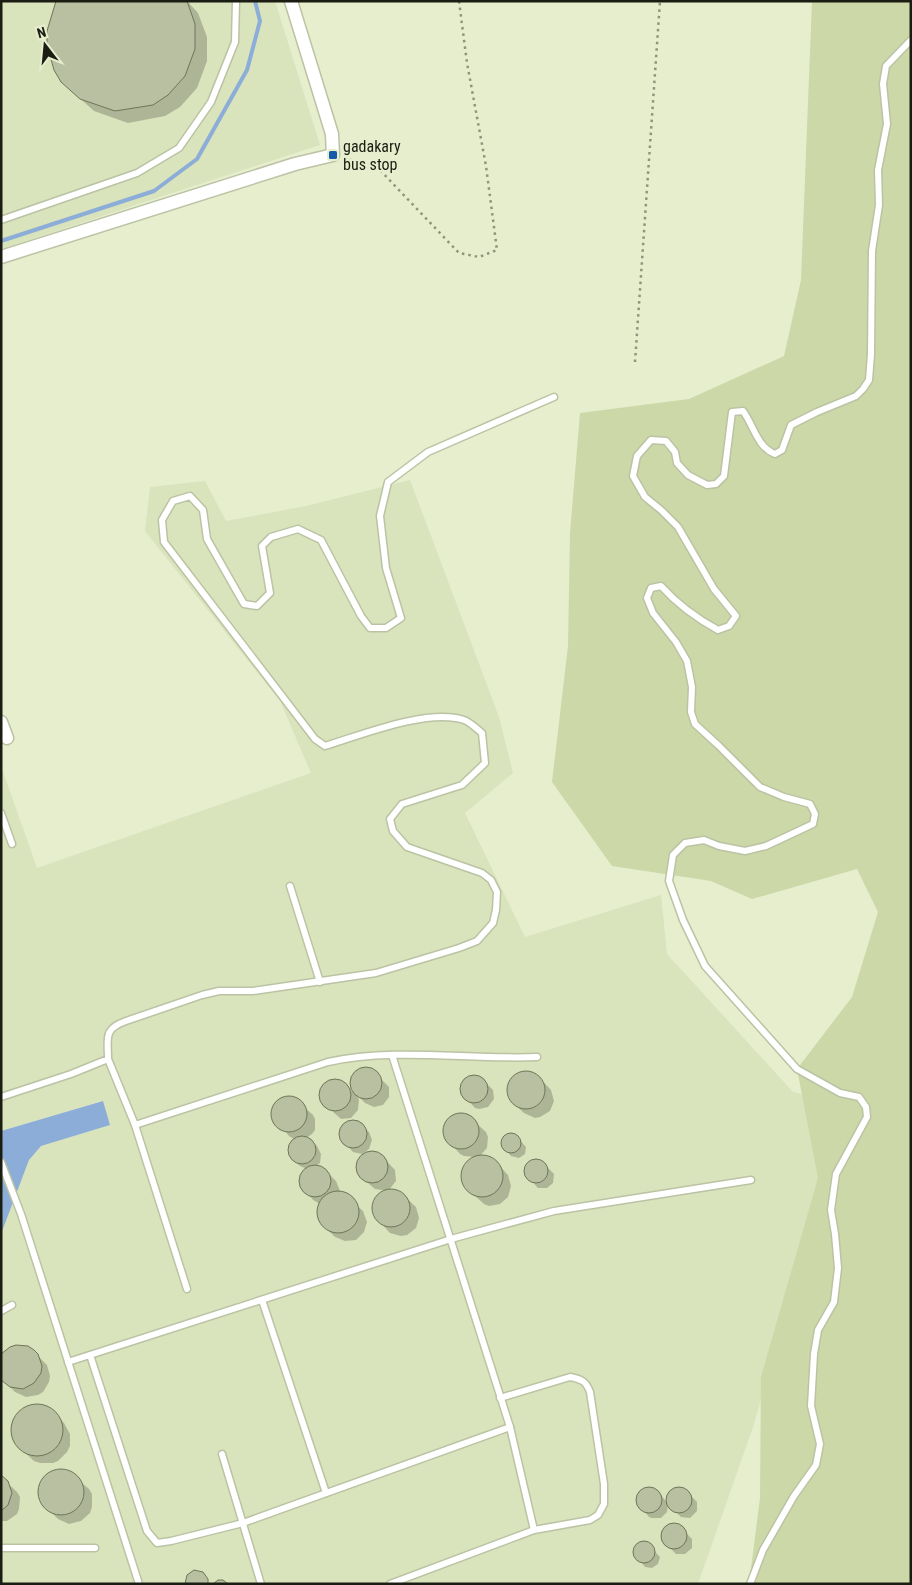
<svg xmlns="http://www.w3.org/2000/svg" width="912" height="1585" viewBox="0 0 912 1585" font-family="'Roboto Condensed',sans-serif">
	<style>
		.built { fill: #d9e3bc }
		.green { fill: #ccd8a7 }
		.water { fill: #8cadd8 }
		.shadow { fill: #0003 }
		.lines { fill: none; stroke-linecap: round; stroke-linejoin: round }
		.stream { stroke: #8cadd8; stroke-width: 4 }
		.building { fill: #b8c0a1; stroke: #6e7558 }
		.service-casing { stroke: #bbc3a4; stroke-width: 9 }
		.minor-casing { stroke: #bbc3a4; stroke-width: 15 }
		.path { stroke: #8f947d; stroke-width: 2.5; stroke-dasharray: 2.5 4; stroke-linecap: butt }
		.service { stroke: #fff; stroke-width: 6 }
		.minor { stroke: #fff; stroke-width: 12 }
		.poi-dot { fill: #135aaa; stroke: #e6eece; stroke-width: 2 }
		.labels { text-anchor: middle; stroke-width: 5; stroke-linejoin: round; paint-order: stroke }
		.poi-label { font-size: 16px; fill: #1b1d12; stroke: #e6eece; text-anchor: start }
	</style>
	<rect width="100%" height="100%" fill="#e6eece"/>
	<g class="built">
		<path d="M1 1H275L320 145 1 249Z"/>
		<path d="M410 480 499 717 513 773 465 813 525 937 661 895 667 954 793 1092 843 1103 828 1172 753 1427 698 1584H1V1234L29 1160 41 1146 110 1125 102 1101 1 1131V766L37 868 311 773 280 701 145 531 150 487 205 481 226 521 306 506Z"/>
	</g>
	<path class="green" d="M812 1H911V1584H749L760 1498 761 1377 818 1178 797 1069 852 997 878 912 857 869 752 899 711 881 612 866 552 782 568 646 570 533 580 413 689 399 784 356 801 280Z"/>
	<path class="water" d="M103 1101 110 1125 41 1146 29 1160 1 1234V1131Z"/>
	<g class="shadow">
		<path d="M58 1H187L198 13 207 37V61L197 88 180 107 165 116 128 123 94 111 75 94Z"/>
		<path d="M363 1069 372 1070 389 1087V1097L383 1105 374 1107 365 1103 357 1095 359 1100 358 1110 351 1118 341 1119 323 1103 321 1099 322 1089 329 1082 339 1081 356 1095 351 1084 354 1075Z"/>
		<path d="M522 1072H527L538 1076 551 1090 554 1101 550 1111 540 1117 535 1118 524 1113 514 1104 508 1094V1088L512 1078Z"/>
		<path d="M476 1076 480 1077 493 1090 494 1099 488 1107 479 1109 475 1108 462 1094V1086L467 1078Z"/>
		<path d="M285 1098 295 1099 313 1115 315 1119V1130L312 1134 306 1138 311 1140 317 1146 321 1154 320 1163 316 1166 327 1172 336 1181 340 1191 339 1193 345 1195 363 1211 367 1222 364 1232 356 1240 345 1241 335 1237 321 1223 318 1213 320 1204 313 1200 301 1186V1176L307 1169 300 1166 293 1160 289 1152 291 1143 294 1139 289 1136 274 1118 273 1113 277 1104Z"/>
		<path d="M458 1115 468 1116 486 1132 488 1137 487 1148 479 1157H485L495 1161 508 1175 511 1186 508 1197 500 1204 489 1206 484 1204 465 1187 463 1182V1171L465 1166 475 1157 464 1156 460 1154 451 1144 445 1135V1130L449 1120Z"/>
		<path d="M350 1122 359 1123 362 1126 369 1132 372 1140 369 1149 362 1154 353 1152 341 1139 340 1130 342 1127Z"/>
		<path d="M510 1135 518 1138 526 1147 525 1154 519 1158 511 1156 505 1149 503 1142 504 1139Z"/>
		<path d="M369 1152 379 1153 395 1170 396 1181 388 1191 375 1189 361 1177 357 1168 360 1158Z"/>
		<path d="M533 1161H541L554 1174 553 1183 547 1188H538L526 1175V1167Z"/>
		<path d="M391 1190 402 1194 416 1207 419 1218 416 1228 407 1235 401 1236 390 1233 377 1219 373 1208 374 1203 381 1194Z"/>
		<path d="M37 1355 47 1365 50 1376 49 1382 43 1392 38 1395 26 1397 15 1392 6 1383Z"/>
		<path d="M37 1406 49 1409 54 1413 64 1423 70 1434V1446L67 1452 58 1461 53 1463H40L34 1461 19 1447 13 1436 12 1430 16 1418 19 1413 31 1407Z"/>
		<path d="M57 1471 69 1472 89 1489 92 1494V1507L90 1513 81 1521 69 1524 58 1519 44 1505 39 1494 40 1488 46 1477Z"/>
		<path d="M1 1477 17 1492 20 1497 19 1509 17 1514 7 1521H1Z"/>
		<path d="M649 1488 657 1490 668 1504 667 1512 661 1518H652L649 1517 637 1503 638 1495 641 1492Z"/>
		<path d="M675 1489H684L697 1502V1511L690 1518 681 1517 668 1504V1495Z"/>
		<path d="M670 1525 679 1526 692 1539V1548L685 1554H676L663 1541 664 1532Z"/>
		<path d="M642 1543 649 1545 660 1557 658 1564 652 1568 645 1567 635 1554 636 1547Z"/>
	</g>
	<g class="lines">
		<path class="stream" d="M1 241 154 191 197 159 247 70 260 21 255 1"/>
	</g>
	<g class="building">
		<path d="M56 1H187L195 24V49L185 76 168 95 153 105 115 111 80 99 61 82 54 70 47 45V31Z"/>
		<circle cx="366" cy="1083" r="16"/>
		<circle cx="526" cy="1090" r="19"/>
		<circle cx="474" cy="1089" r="14"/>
		<circle cx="335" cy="1095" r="16"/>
		<circle cx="289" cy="1114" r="18"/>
		<circle cx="461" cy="1131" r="18"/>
		<circle cx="353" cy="1134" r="14"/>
		<circle cx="511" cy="1143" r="10"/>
		<circle cx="302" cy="1150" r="14"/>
		<circle cx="372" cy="1167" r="16"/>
		<circle cx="482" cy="1176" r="21"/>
		<circle cx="536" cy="1171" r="12"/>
		<circle cx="315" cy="1181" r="16"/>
		<circle cx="391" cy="1208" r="19"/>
		<circle cx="338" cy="1212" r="21"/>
		<path d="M16 1345 28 1346 34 1350 38 1354 42 1366 41 1373 34 1383 23 1389 10 1387 1 1380V1354L10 1347Z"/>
		<circle cx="37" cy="1430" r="26"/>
		<circle cx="61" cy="1492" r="23"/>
		<path d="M1 1475 8 1481 12 1493 8 1505 1 1511Z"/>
		<circle cx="649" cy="1500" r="13"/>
		<circle cx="679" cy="1500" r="13"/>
		<circle cx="674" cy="1536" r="13"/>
		<circle cx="644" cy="1552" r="11"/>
		<path d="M194 1570 203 1572 208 1579V1584H185L187 1575Z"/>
		<path d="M218 1580H223L228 1584H213Z"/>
	</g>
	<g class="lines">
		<defs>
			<g id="service">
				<path d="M1 220 137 173 179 148 211 102 235 42 236 1"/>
				<path d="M1 813 12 844"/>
				<path d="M290 886 320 982"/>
				<path d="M108 1059 135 1125 187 1289"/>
				<path d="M1 1097 71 1074 108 1059C108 1038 103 1029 126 1021L202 995 219 991H253L376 973 459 948 477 941 493 923 496 910 497 892 491 880 482 873 407 847 393 831 390 819 402 804 462 785 485 763 482 733C477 729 470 722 464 720 428 708 361 735 325 746L315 739 164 542 162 520 173 501 190 496 203 510 207 539 244 604 257 606 270 593 262 546 271 537 298 529 321 540 361 616 370 628H386L401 618 386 568 380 516 388 482 428 452 554 397"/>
				<path d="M135 1125 328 1062C396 1047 467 1060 537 1057"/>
				<path d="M1 1162 21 1214 139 1584"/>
				<path d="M262 1300 326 1493"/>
				<path d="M1 1311 12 1305"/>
				<path d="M90 1355 147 1531 157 1543 171 1541 243 1523 510 1427 392 1055"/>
				<path d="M68 1362 451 1239 554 1211 751 1180"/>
				<path d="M500 1398 570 1377C581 1379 586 1381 590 1392L604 1484V1504L598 1515 590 1520 534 1530"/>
				<path d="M222 1454 261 1584"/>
				<path d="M1 1548H95"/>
				<path d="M390 1584 534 1530 510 1427"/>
				<path d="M750 1584 763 1550 794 1496 816 1465 820 1444 811 1406 814 1354 818 1330 834 1302 838 1268 835 1234 831 1210 836 1174 867 1117 866 1107 859 1097 840 1093 797 1069 705 966 683 920 669 881 673 855 685 843 704 840 719 846 745 851 766 846 813 824 815 814 810 804 784 797 760 787 719 746 695 724 691 712 692 687 687 661 676 642 653 613 647 598 651 588 661 586C678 605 696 618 718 630L729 626 736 616 714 589 678 527 661 510 645 497 633 476 637 456 651 440 666 441 675 452 677 463 688 475 707 485 716 484 724 476 732 412 743 411C754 426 757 447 775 454L782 450 791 425 817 412 856 396 863 389 869 380 871 354 872 251 879 205 878 170 887 124 883 84 886 66 911 40"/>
			</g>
			<g id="minor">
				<path d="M1 257 295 164 333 155 332 134 291 1"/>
				<path d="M1 722 7 738"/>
			</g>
		</defs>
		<use href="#service" class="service-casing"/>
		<use href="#minor" class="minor-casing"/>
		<g class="path">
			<path d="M344 158 377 167 459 253 479 257 497 250 486 166 467 63 459 1"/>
			<path d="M635 362 660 1"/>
		</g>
		<use href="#service" class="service"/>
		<use href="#minor" class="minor"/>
	</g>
	<rect class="poi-dot" x="328" y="150" width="10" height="10" rx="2.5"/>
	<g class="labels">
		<g class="poi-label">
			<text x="343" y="152">gadakary<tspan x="343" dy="18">bus stop</tspan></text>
		</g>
	</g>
	<rect width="912" height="1585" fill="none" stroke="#1b1d12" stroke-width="5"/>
	<g transform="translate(45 45) rotate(344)" stroke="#e6eece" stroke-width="4" paint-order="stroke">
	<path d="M0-4L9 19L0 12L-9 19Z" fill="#1b1d12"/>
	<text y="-8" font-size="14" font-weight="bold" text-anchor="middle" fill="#1b1d12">N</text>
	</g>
</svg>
